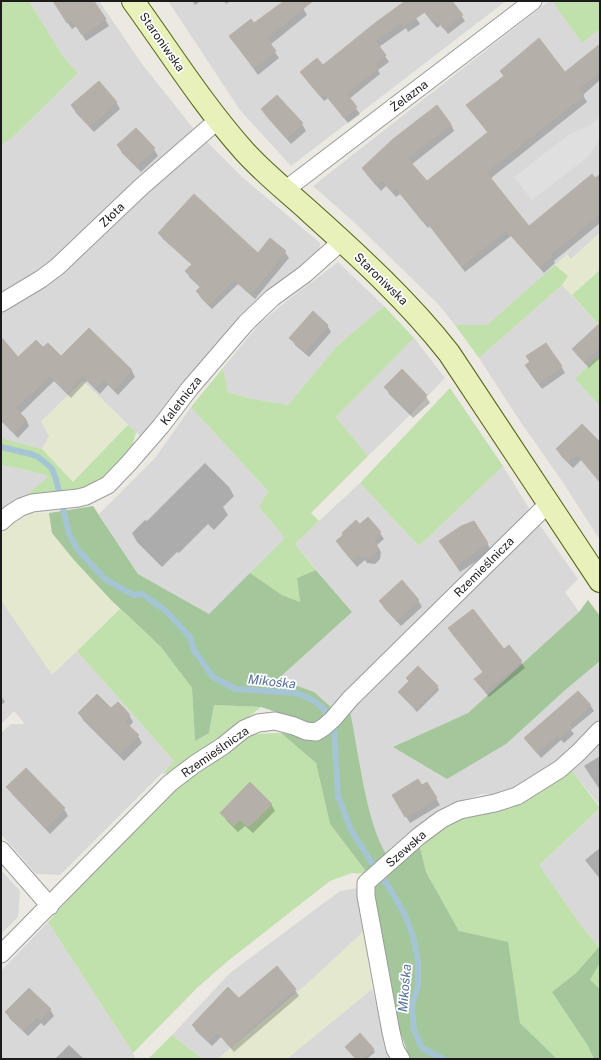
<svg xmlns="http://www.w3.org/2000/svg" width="601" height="1060" viewBox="0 0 601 1060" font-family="'Public Sans',sans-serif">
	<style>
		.residential { fill: #d9d8d8 }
		.farmland { fill: #e4e8ce }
		.grass { fill: #c0e0ac }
		.forest { fill: #a3c69b }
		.parking { fill: #dfdfdf }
		.shadow { fill: #0003 }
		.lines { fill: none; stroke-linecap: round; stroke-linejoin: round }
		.stream { stroke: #a6c5d4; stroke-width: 6 }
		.building { fill: #b4afa8; stroke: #bbb1a6 }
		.street-casing { stroke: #9c9c9c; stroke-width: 19 }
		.secondary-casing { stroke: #516311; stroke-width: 24 }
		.street { stroke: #fff; stroke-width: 17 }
		.secondary { stroke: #e8f1ba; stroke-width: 22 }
		.labels { text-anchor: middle; stroke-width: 3.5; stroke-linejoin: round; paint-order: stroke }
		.street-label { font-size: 12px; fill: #1b1b1b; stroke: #fff }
		.water-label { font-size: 13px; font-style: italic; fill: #54719e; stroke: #fff }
	</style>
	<rect width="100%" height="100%" fill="#ebe9e1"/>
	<g class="residential">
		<path d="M29 1H99L142 64 193 128 241 176 320 243 319 254 171 400 141 437 83 381 42 449 1 438V145L12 138 78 73 64 58Z"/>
		<path d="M168 1H506L291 166 240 110Z"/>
		<path d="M549 1H552L582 43 600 29V233L571 259 567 255 486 326 455 325 439 305 356 224 313 186Z"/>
		<path d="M338 262 384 306 337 346 288 405 248 398 228 392 223 368 259 324 288 300Z"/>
		<path d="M562 285 600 326V354L575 379 600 406V540L562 481 520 421 479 358Z"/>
		<path d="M414 338 445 378 402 423 368 456 336 417Z"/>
		<path d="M191 407 268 491 259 507 286 539 209 614 138 574 99 514 155 458Z"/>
		<path d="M1 465 22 469 49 476 1 517Z"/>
		<path d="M503 466 530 510 405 635 331 707 314 692 277 679 352 612 295 544 319 521 360 483 419 546Z"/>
		<path d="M539 524 578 579 565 592 579 612 468 713 394 747 564 691 600 661V719L573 750 534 780 500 795 482 794 448 805 412 830 387 856 380 844 371 821 359 762 350 711 393 663Z"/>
		<path d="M1 600 52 674 77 651 174 761 60 875 36 874 1 834V733L11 724H25L14 711 1 724Z"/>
		<path d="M600 739V806L570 768Z"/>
		<path d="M600 808V948L580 924 539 865Z"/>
		<path d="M1 870 20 891 18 917 1 934Z"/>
		<path d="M358 888 364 931 308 983 218 1059H202L172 1035 230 973 340 891Z"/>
		<path d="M48 922 133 1053 136 1059H1V971Z"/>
		<path d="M372 989 393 1059H287L290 1056Z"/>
	</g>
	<g class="farmland">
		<path d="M600 233V270L572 295 562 285 568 276 555 265 567 254 571 259Z"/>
		<path d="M83 381 128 425 73 482 42 449 49 436 41 421Z"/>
		<path d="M32 513H49L52 533 74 560 120 609 52 675 1 600V534L14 519Z"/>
		<path d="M364 931 372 989 287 1059H218L308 983Z"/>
	</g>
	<g class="grass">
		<path d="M1 1H29L64 58 78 73 12 138 1 145Z"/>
		<path d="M552 1H600V29L582 43Z"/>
		<path d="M555 265 568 276 562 285 479 358 455 325H487Z"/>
		<path d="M600 270V326L572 295Z"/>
		<path d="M384 306 414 338 336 417 368 456 311 513 319 521 295 544 316 570 297 578 300 602 282 595 250 573 285 538 259 507 268 491 191 407 223 368 228 392 248 398 288 405 337 346Z"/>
		<path d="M600 354V406L575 379Z"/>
		<path d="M450 388 503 466 419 546 360 483Z"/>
		<path d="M128 425 136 432 132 447 104 478 77 493 22 499 49 476 22 469 1 465V438L42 449 73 482Z"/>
		<path d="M120 609 161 647 192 688 195 741 209 733 214 705 261 707 232 730 172 772 162 774 174 761 77 651Z"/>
		<path d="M281 733 316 763 330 824 368 874 352 873 330 881 229 960 198 987 133 1053 48 922 77 889 180 782 251 734Z"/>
		<path d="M570 768 600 808 539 865 580 924 599 947 576 973 552 992 588 1046 594 1059H557L520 1023 515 991 459 931 426 872 419 843 448 818Z"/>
		<path d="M600 963V989L590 980Z"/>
		<path d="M172 1035 202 1059H148Z"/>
	</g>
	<g class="forest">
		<path d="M93 506 138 574 209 614 250 573 282 595 300 602 297 578 316 570 352 612 278 679 314 692 331 707 319 723H309L261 707 214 705 209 733 195 741 192 688 161 647 111 600 74 560 52 533 49 513Z"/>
		<path d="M588 600 600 616V661L564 691 506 744 447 779 393 747 468 713 579 612Z"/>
		<path d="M350 711C355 737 359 762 364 787 369 811 374 834 387 856L368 874 330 824 316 763 281 733 319 739Z"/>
		<path d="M419 843 426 872 459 931 508 942 520 1023 557 1059H410L395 1017 373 885Z"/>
		<path d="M599 947 600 948V963L590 980 600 989V1059H594L588 1046 552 992 576 973Z"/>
	</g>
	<path class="parking" d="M600 117V139L589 156 532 200 514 177 571 133 589 126Z"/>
	<g class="shadow">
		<path d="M56 1H94L109 26 86 41 77 26 72 29 58 9Z"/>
		<path d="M192 1H201L195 5Z"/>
		<path d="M224 1H230L226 4Z"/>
		<path d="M284 1H311L303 8 307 15 270 45 279 58 258 75 230 37 254 25 284 2Z"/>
		<path d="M418 1H451L465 21 448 34 441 25 437 28 420 7Z"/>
		<path d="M405 2 420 24 408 32 406 28 379 47 389 62 378 70 380 74 349 99 360 114 348 123 328 98 324 101 305 78 322 66Z"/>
		<path d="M600 45V80L583 95 587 102 490 179 529 227 600 174V223L554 261 555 263 544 273 511 236 465 272 430 226 428 228 400 194 396 197 386 186 381 191 367 175 363 168 451 124 454 131 411 165 427 181 488 133 467 106 565 73Z"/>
		<path d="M116 102 120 109 94 132 76 113 72 106Z"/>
		<path d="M262 109 302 124 306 131 291 144 266 116Z"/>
		<path d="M136 129 154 149 158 156 141 172 122 153 118 146Z"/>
		<path d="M160 233 258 254 285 252 289 258 255 299 238 284 212 309 201 298 197 292 201 288 190 278 186 271 192 265 163 239Z"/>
		<path d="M327 325 331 332 309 357 295 345 291 338Z"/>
		<path d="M89 329 132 371 135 377 118 395 108 385 100 394 87 381 71 398 54 381 20 414 26 419 29 426 18 438 1 421V339L18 359 43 349 61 358Z"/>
		<path d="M600 337V358L589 368 578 356 574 349Z"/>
		<path d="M527 357 561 366 565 373 542 389 530 373V363Z"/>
		<path d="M386 387 426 396 430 403 413 418 389 394Z"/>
		<path d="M600 444V483L581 460 573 468 561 456 557 449Z"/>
		<path d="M205 463 229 487 234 496 223 507 228 515 214 530 208 524 179 553 177 552 162 567 137 542 132 533 145 520 147 521Z"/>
		<path d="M473 522 492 551 460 572 444 548Z"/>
		<path d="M360 526 380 533 384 539 377 545 381 552 380 559 375 564 367 563 365 560 357 567 341 548 337 541 344 535Z"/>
		<path d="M418 600 422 607 401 626 384 608 380 601Z"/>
		<path d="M449 628 504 651 521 662 525 668 489 697 480 686 476 679 484 673 453 635Z"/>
		<path d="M407 678 437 686 439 690 417 712 399 692 410 682Z"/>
		<path d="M1 696 5 702 1 705Z"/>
		<path d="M590 705 594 711 571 730 574 734 564 743 561 740 541 758 525 738Z"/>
		<path d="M111 710 129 715 133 722 129 727 138 736 142 743 124 761 83 720 79 713Z"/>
		<path d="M600 756V790L584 766Z"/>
		<path d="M427 783 440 805 410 823 393 795 421 786Z"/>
		<path d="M8 787 64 809 68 816 50 834 12 794Z"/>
		<path d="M271 804 275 811 253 833 245 826 238 832 226 820 222 813Z"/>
		<path d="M600 848V879L585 860Z"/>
		<path d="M295 990 299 996 234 1052 221 1037 212 1046 196 1031 193 1025 239 999Z"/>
		<path d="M50 1009 54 1016 44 1026 41 1023 28 1036 10 1019 6 1012Z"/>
		<path d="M69 1045 83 1058V1059H55Z"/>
		<path d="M346 1047 373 1049 375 1052 367 1059H356Z"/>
	</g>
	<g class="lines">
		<path class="stream" d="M1 447 31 454 38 457 47 464 52 469 56 479 69 534 78 550 105 579 133 595 142 594 165 610 190 637 194 650 213 677 236 689 296 693 311 699 323 708 334 729 338 796 351 830 374 866 384 879 404 913 413 936 418 961V985L412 1006 414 1030 422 1048 443 1059"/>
	</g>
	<g class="building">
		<path d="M53 1H94L106 19 82 35 72 20 67 23Z"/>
		<path d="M284 1H313L266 38 276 51 254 68 229 36 251 19 254 23Z"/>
		<path d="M405 1H452L463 15 444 29 437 20 433 23 425 12 404 26 401 22 375 41 386 55 375 64 378 68 346 93 357 107 344 118 324 93 320 96 300 72 317 58 323 65 375 23Z"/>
		<path d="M539 38 565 72 600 44V71L579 88 584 95 486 172 529 226 592 174 600 184V213L551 254 552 255 539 267 506 230 461 266 425 220 423 222 396 188 392 191 382 180 376 185 362 168 393 139 437 105 451 124 407 158 427 181 488 132 466 105 504 76 500 71Z"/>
		<path d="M99 81 117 102 89 126 71 105Z"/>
		<path d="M277 95 303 123 286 138 261 109Z"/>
		<path d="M136 128 155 148 136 166 117 145Z"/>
		<path d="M194 194 258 253 270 238 286 251 251 293 234 279 209 304 196 291 201 286 185 271 192 264 158 233Z"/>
		<path d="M313 311 328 325 305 351 289 338Z"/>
		<path d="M600 323V347L584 362 572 349Z"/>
		<path d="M89 328 132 370 114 389 104 379 95 388 83 375 67 392 50 375 15 408 26 419 14 432 2 421 1 422V337L18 357 36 340 43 347 48 343 61 356Z"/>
		<path d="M546 343 562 366 538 383 525 365 530 362 526 356Z"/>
		<path d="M402 369 427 395 409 412 384 387Z"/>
		<path d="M582 424 600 442V482L577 454 568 462 556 449Z"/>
		<path d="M368 517 381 532 373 539 377 544 376 552 371 557 362 556 360 554 353 560 336 541 343 535 342 533 356 520 360 524Z"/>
		<path d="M474 521 488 543 456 565 439 541 461 526Z"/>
		<path d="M402 580 419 600 397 620 379 601Z"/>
		<path d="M473 609 504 649 509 645 522 661 485 691 474 679 483 672 448 628Z"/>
		<path d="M418 666 438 686 415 709 398 692 409 681 406 678Z"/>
		<path d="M578 691 591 705 568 725 571 728 560 738 558 735 537 753 524 738Z"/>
		<path d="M97 694 111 708 118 702 124 708 130 715 124 721 139 735 120 754 78 713Z"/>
		<path d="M26 768 65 808 46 827 6 787Z"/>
		<path d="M418 779 422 785 427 782 437 798 405 817 392 795Z"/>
		<path d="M250 782 272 804 248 827 240 819 234 826 220 813Z"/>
		<path d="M277 966 296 989 266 1014 230 1047 217 1032 208 1041 192 1025 228 987 239 998Z"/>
		<path d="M29 988 51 1009 40 1019 37 1016 23 1030 5 1012Z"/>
		<path d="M360 1033 374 1049 362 1059H356L345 1047Z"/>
	</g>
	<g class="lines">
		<defs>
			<g id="street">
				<path d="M285 190 533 1"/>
				<path d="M1 303 41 279 57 267 141 187 218 120"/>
				<path d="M1 522 10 514 21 507 32 503 78 498 86 496 108 485 129 463 161 426 190 388 246 323 272 298 305 274 342 241"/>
				<path d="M1 850 50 906"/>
				<path d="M1 954 170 783 195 764 223 746 244 729 258 723 275 721 294 726 306 731 316 732 324 727 333 719 350 699 549 503"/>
				<path d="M401 1059 395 1049 391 1032 366 896V883L419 836 442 819 460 810 495 803 517 796 560 769 579 752 600 730"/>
			</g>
			<path id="secondary" d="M133 1C170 52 203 105 245 152 265 174 289 193 311 213 360 257 409 302 449 353L600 581"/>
		</defs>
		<use href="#street" class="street-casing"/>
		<use href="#secondary" class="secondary-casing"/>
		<use href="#street" class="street"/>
		<use href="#secondary" class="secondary"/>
	</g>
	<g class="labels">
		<g class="street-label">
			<text transform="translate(162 42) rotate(55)" y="4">Staroniwska</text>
			<text transform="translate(409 96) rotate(-37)" y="4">Żelazna</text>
			<text transform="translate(112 215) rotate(-44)" y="4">Złota</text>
			<text transform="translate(381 279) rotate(44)" y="4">Staroniwska</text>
			<text transform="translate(181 401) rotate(-52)" y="4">Kaletnicza</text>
			<text transform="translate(484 567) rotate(-45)" y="4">Rzemieślnicza</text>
			<text transform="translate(215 752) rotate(-35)" y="4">Rzemieślnicza</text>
			<text transform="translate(406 849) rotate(-41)" y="4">Szewska</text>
		</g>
		<g class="water-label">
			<text transform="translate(272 681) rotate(6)" y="5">Mikośka</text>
			<text transform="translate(404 988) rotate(-85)" y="5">Mikośka</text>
		</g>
	</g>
	<rect width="601" height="1060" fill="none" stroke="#1b1b1b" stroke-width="4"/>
</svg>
